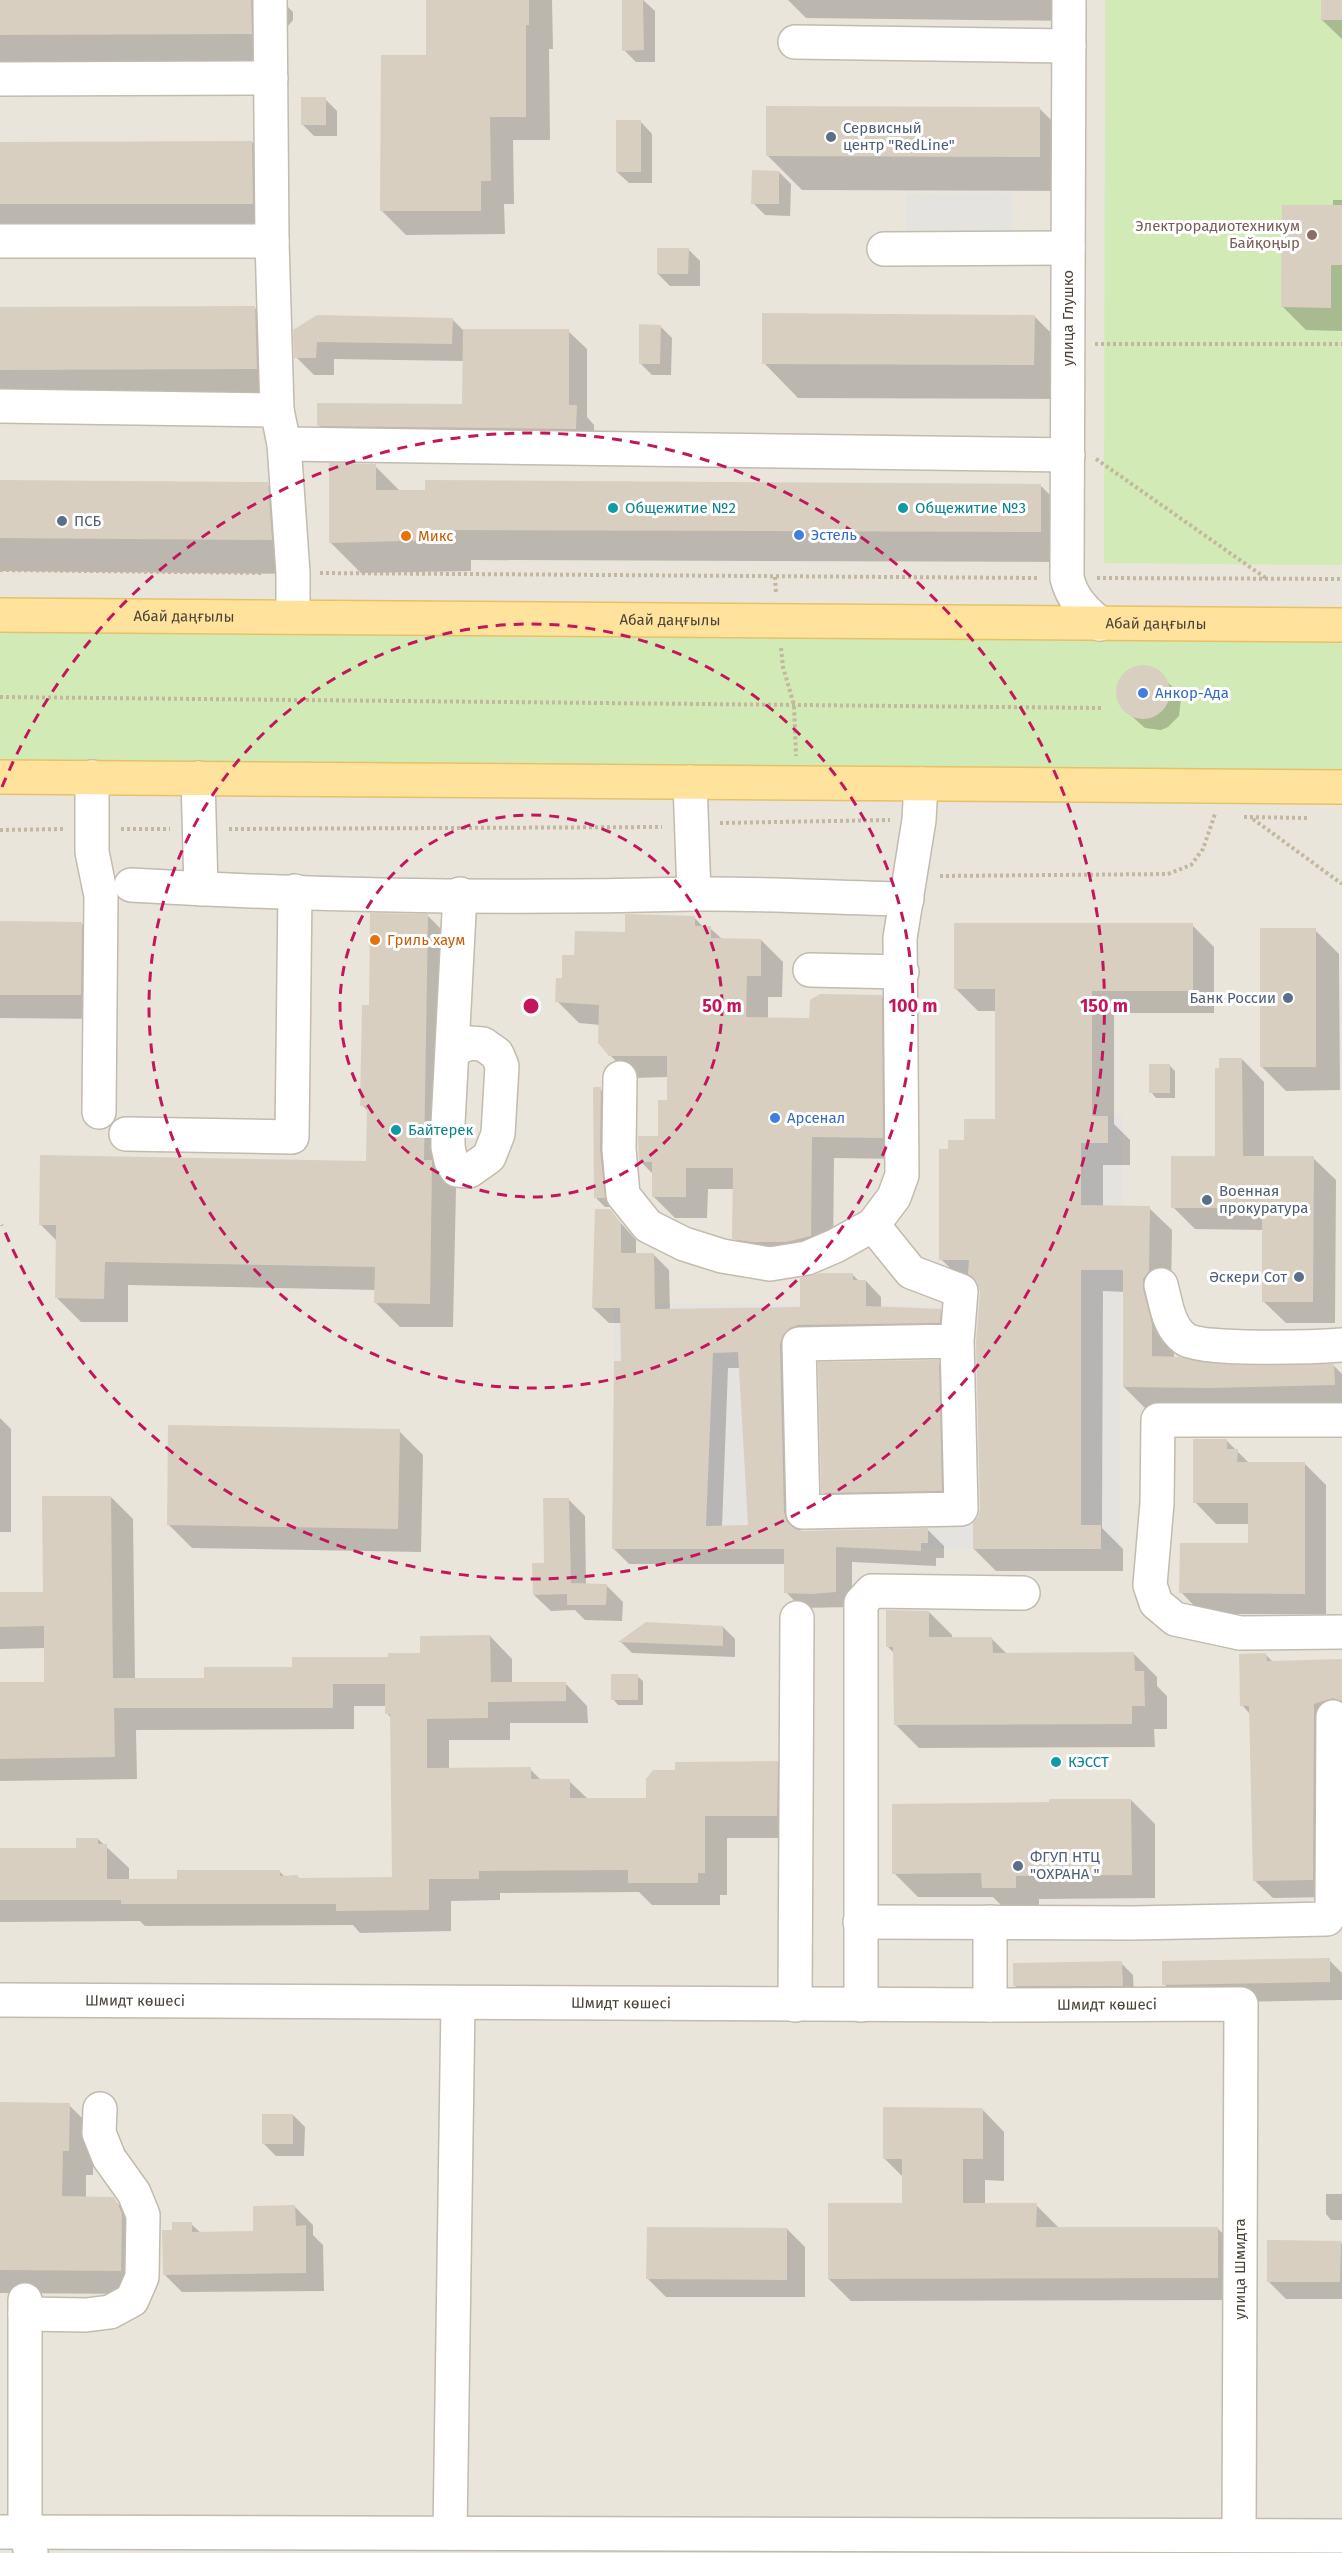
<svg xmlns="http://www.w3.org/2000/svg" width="1342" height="2553" viewBox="0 0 1342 2553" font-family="'Fira Sans',sans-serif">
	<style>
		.residential { fill: #eae5da }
		.green { fill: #d2eab5 }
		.parking { fill: #e5e3e0 }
		.shadow { fill: #0003; fill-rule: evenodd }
		.building { fill: #d8cfc1; fill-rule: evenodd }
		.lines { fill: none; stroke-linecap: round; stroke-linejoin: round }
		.minor-casing { stroke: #c2bbae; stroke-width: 36 }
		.major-casing { stroke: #e6c16a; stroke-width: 36 }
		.path { stroke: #c4b79f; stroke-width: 4; stroke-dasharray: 3 3; stroke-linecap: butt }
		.minor { stroke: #fff; stroke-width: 33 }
		.major { stroke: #ffe39c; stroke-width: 33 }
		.ring { fill: none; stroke: #c2185b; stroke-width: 3; stroke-dasharray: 10 8 }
		.service-dot { fill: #5c6f8a; stroke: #fff; stroke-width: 2 }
		.education-dot { fill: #8d6e63; stroke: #fff; stroke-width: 2 }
		.culture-dot { fill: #0f9aa8; stroke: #fff; stroke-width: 2 }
		.shop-dot { fill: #3f7fe0; stroke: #fff; stroke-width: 2 }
		.food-dot { fill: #e8710a; stroke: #fff; stroke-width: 2 }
		.labels { text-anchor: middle; stroke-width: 6; stroke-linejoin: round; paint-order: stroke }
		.service-label { font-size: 15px; fill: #4e5e75; stroke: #fff; text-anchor: start }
		.education-label { font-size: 15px; fill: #785e54; stroke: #fff; text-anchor: end }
		.street-label { font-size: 15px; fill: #4b4439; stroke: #fff }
		.culture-label { font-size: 15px; fill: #0d838f; stroke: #fff; text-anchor: start }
		.shop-label { font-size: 15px; fill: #366cbe; stroke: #fff; text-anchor: start }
		.food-label { font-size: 15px; fill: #c56008; stroke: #fff; text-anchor: start }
		.centre { fill: #c2185b; stroke: #fff; stroke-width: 3 }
		.ring-label { font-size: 18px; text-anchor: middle; font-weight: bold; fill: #c2185b; stroke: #fff; stroke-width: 6; stroke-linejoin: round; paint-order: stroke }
	</style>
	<rect width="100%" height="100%" fill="#f6f3ec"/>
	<rect class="residential" x="0" y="0" width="1342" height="2553"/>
	<g class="green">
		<path d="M1105 0H1342V565L1104 563Z"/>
		<path d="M0 624 1342 638V774L0 767Z"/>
	</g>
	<g class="parking">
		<path d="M1012 193 1013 231 906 232V194Z"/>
		<path d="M1005 1114 1123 1115 1119 1550 612 1546 614 1303 948 1306 950 1149 1005 1150Z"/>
	</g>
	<g class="shadow">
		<path d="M0 0H281L293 12V20L288 26 285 35V68L0 69Z"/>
		<path d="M428 0H552L553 49H549L550 140H513L514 204H504L505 234 406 235 382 211 428 56Z"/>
		<path d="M623 0H643L655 11V62H636L624 50Z"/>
		<path d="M788 0H1074L1073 21 806 18Z"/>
		<path d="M1323 0H1342V39L1322 20Z"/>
		<path d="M325 99 337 111V136H314L302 124Z"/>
		<path d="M1039 108 1074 143 1073 191 802 190 768 156Z"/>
		<path d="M641 122 652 134V183H629L617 172Z"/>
		<path d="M252 142 286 177 287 238 0 239V143Z"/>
		<path d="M779 172 791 184 790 216 765 215 753 203Z"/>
		<path d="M1333 200H1342V331L1306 330 1282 306 1333 207Z"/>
		<path d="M688 249 700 261V286H670L658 274Z"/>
		<path d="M255 308 289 342 291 403 0 404V309Z"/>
		<path d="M1034 316 1069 351 1068 399 798 398 764 363Z"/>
		<path d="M318 317 452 319 463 330 568 331 587 349V417L594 425V447L337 443 318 425 464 406V361L334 359V375H314L296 357Z"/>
		<path d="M660 326 672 338 671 375H652L640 363Z"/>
		<path d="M375 466 401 492 1041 486 1071 516V562L471 560V571L361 573 330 542Z"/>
		<path d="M0 481 267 484 302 518 306 574 0 571Z"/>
		<path d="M1137 667 1153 669 1178 692 1181 699 1179 716 1168 727 1161 730 1145 728 1126 711 1118 698 1119 682 1130 670Z"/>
		<path d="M428 916 452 940 456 1189 453 1327H400L376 1303V1290L128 1285V1322H81L57 1298 58 1242 40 1224 368 1163 369 1112 362 1105 370 1007Z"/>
		<path d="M694 917 704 928H710L723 940H761L783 962 782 997H768V1019L811 1020 881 996 903 1018 904 1159 834 1158 833 1257 756 1260 734 1238V1189H708L707 1218H675L653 1196 654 1175 640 1161 660 1138 668 1102 669 1077 632 1078 610 1055 600 1025 579 1023 557 1001 563 979 576 956 626 933Z"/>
		<path d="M0 923H81L105 947V1019L0 1018Z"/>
		<path d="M1192 925 1214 947V1013H1114V1124L1130 1140V1165H1103V1207L1149 1208 1172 1230 1171 1294 1174 1358 1192 1363 1235 1367 1334 1366 1342 1374V1407L1146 1409 1124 1387 1125 1292 1103 1291 1102 1528 1123 1549V1571H996L974 1549 981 1509V1292L979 1281H963L941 1259 950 1151 996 1120V1011H978L956 989Z"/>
		<path d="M1315 930 1339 954 1340 1090 1286 1091 1262 1067Z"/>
		<path d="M1242 1059 1264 1082V1158H1313L1336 1180 1335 1323H1286L1263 1301 1264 1230 1195 1229 1173 1207 1217 1158Z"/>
		<path d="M1169 1065 1175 1071V1098H1156L1151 1092Z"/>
		<path d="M600 1089 610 1099 614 1207H605L595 1197Z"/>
		<path d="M610 1211 636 1240V1255L653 1254 669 1270 670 1311 802 1309 852 1274 859 1281H866L881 1297V1308L940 1310 956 1326 795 1361 800 1532 928 1530 944 1546V1558H936V1566L852 1562V1607L801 1608 786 1592V1564H629L613 1548 623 1362 622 1323H609L593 1308ZM728 1368H740L750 1527H722Z"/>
		<path d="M938 1362 956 1380 959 1508 841 1510 823 1492Z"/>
		<path d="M0 1418 11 1429V1532H0Z"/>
		<path d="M399 1431 423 1455 421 1552 192 1548 168 1524Z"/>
		<path d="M1226 1440 1249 1463H1304L1326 1485V1614H1202L1181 1592 1249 1545V1524H1216L1195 1502Z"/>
		<path d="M111 1497 133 1519 135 1679H205L390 1659 421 1654 490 1636 512 1659V1684L565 1683 587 1706 588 1723H510V1740H449V1770L530 1769 542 1781H569L588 1799H648L777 1762 799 1785V1838H727V1895H720V1905H652L639 1892 500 1893V1900L451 1901V1931L360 1933 353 1925 145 1926 140 1921 0 1922V1850L77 1849 98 1839 129 1868V1881H179L280 1872 285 1877H298L301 1880 393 1878 392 1719 387 1713V1706H354V1729L136 1730 137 1779 0 1781V1684L46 1683 45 1648 0 1649V1594L44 1593Z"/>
		<path d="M568 1499 585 1516 586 1585 607 1586 623 1602 622 1621 585 1620 575 1610 551 1611 534 1595Z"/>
		<path d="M929 1612 952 1635V1639H992L1008 1655 1134 1654 1157 1677V1686L1167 1696V1729H1154L1155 1747 919 1748 895 1724V1654L887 1646Z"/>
		<path d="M723 1627 735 1639V1657L632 1653 621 1642Z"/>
		<path d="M1266 1655 1273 1662 1342 1660V1719L1331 1897 1273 1898 1254 1880 1250 1714 1242 1705Z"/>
		<path d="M637 1676 643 1681V1705H618L613 1699Z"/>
		<path d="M1131 1800 1155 1824V1898L1039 1899V1911H1007L993 1897H918L894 1873 1051 1804Z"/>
		<path d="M1329 1960 1342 1973V2000L1182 2003 1164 1984Z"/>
		<path d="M1121 1963 1133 1975 1134 1997H1027L1015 1986Z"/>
		<path d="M0 2104 69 2105 93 2129V2175H86V2198L113 2199 138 2223 144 2294 0 2293Z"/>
		<path d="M982 2109 1004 2132V2181L985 2180V2205H1036L1058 2227 1217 2228 1240 2250V2300L851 2301 829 2279 903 2204V2177L884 2158Z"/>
		<path d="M293 2115 305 2127 304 2156H276L264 2144Z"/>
		<path d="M1326 2194H1342V2220H1331L1326 2214Z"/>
		<path d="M295 2207 313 2225V2235L323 2245 324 2291 182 2292 164 2274 174 2231 191 2224 201 2233 254 2232Z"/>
		<path d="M787 2229 805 2247V2297H666L648 2279Z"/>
		<path d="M1340 2242 1342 2244V2299H1286L1268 2281Z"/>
	</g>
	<g class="building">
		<path d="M0 0H251L252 34 0 35Z"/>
		<path d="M426 0H529V25H526V117H490L491 181H481V211H380L381 55H426Z"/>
		<path d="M622 0H643L644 50 622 51Z"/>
		<rect x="1321" y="0" width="21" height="20"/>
		<rect x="301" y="97" width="25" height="28"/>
		<path d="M766 106 1040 107V157L766 156Z"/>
		<rect x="616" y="120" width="25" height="52"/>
		<path d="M252 141 253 204H0V142Z"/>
		<path d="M752 170 779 171V204H751Z"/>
		<path d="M1282 205H1342V265H1331V308L1281 307Z"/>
		<path d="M657 248H689L688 274H657Z"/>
		<path d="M255 306 257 369 0 370V307Z"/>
		<path d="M762 313 1035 315 1034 365 762 364Z"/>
		<path d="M317 315 453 318 452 344 317 342 316 358H294L293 330Z"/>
		<path d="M639 324 661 325 660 364H639Z"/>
		<path d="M463 329H569V405H577L576 429 317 426V403L462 404Z"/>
		<path d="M329 463 376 464V490H425V480L1041 484V532L441 530V540L329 543Z"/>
		<path d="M0 480 268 482 272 540 0 538Z"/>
		<circle cx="1143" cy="692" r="27"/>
		<path d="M370 913 428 914 424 1160H432V1164L430 1304 374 1303 375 1267 105 1262 104 1299 55 1298 56 1225H39L40 1155 366 1161 367 1106H360L362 1005H369Z"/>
		<path d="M625 914 695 916V926H711V938L761 939V976H747L746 1017 809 1018 810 1000 820 994 882 995 883 1138 812 1137 811 1236 786 1242H752L732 1239 733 1168H686V1197H652V1162H639L638 1136H658V1100H667V1056H609L598 1043 599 1005 555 1002 556 978H562V955H574L575 931 625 932Z"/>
		<path d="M0 921 82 922 81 995H0Z"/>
		<path d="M954 923H1193V991H1092V1116H1108V1143H1081V1205L1150 1206 1149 1271 1143 1279V1289L1152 1324V1356L1179 1357 1193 1361 1235 1365 1334 1364 1335 1385 1208 1388 1123 1387V1270H1081V1525H1101V1549H973V1523L978 1517 980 1509 976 1342 980 1292 977 1282 968 1274 969 1260H939V1149H948V1140H964V1119H995V989H954Z"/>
		<rect x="1260" y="928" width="56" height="139"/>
		<path d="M1219 1058H1242L1243 1156H1314L1313 1302H1262V1208H1171V1156H1215V1068H1219Z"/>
		<rect x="1149" y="1064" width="21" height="29"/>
		<path d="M593 1087H601L600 1149 605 1198H594Z"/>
		<path d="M595 1209H610L621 1223V1253H654L655 1309 800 1307V1278L820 1273H853V1280H866V1306L941 1309 940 1323 798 1325 790 1328 783 1335 780 1344 784 1512 787 1522 795 1529 803 1531 928 1528V1543H921V1551L836 1547V1592L811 1594 784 1593V1549H612L614 1361H621L620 1308H592ZM738 1352 748 1525 706 1526 713 1353Z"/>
		<path d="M939 1360 942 1491 821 1493 818 1362Z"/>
		<path d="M168 1425 400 1429 398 1529 167 1525Z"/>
		<path d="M1193 1439H1227V1449H1238L1237 1462H1305V1594L1179 1593 1180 1543H1248V1503H1193Z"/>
		<path d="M42 1496H111L113 1678H204V1667H292V1657H388V1653H420V1636L490 1635 491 1682H566V1701L488 1702V1718L427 1719V1768L531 1767V1779H570V1798H646V1779L653 1770H675V1762L778 1761 777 1816H705V1873H698V1883H628V1870L479 1871V1879H429V1910L336 1911V1904H121V1900H0V1848H76V1838H98V1844H107V1879H177V1870H280V1876L298 1875V1878L392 1877 390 1714H385V1684H333V1708H114L115 1757 0 1759V1682H44V1626L0 1627V1592H43Z"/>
		<path d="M543 1498H569L571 1583 607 1584 606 1605H567V1594L533 1595 532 1563H544Z"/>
		<path d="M886 1610 929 1611V1637H992L993 1653 1134 1652 1135 1671H1144L1145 1706H1132V1724L894 1725 893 1647H886Z"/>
		<path d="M646 1622 723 1626V1646L618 1642Z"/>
		<path d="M1266 1653 1267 1661 1342 1659V1701L1333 1698 1314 1704 1313 1880 1253 1881 1249 1706H1240L1239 1654Z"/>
		<rect x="611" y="1674" width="27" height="26"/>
		<path d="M1049 1799H1131L1132 1875 1016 1876V1888H982L981 1873 892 1874V1804L1049 1802Z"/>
		<path d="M1330 1958V1982L1162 1985V1961Z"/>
		<path d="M1122 1961 1123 1986H1013V1963Z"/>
		<path d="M0 2102 70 2103 69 2151H63L62 2196 114 2197 122 2213 121 2271 0 2270Z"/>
		<path d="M883 2107 983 2108V2159H963V2203H1037L1036 2227H1218V2278L828 2279V2203H902V2159H883Z"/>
		<rect x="262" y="2114" width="31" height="30"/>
		<path d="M295 2205 296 2226 306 2225V2273L163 2275 162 2230H172V2222H192V2232L253 2231V2206Z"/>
		<path d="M647 2227 787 2228V2280L646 2279Z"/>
		<path d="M1267 2240 1341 2241 1340 2282H1267Z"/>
	</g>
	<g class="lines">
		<defs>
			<g id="minor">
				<path d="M270 0 272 241 277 410 284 444 293 573V617"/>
				<path d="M1069 0 1067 578C1072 599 1085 611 1100 624"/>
				<path d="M795 42 1069 46"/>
				<path d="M0 79 271 78"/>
				<path d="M0 241H272"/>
				<path d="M884 249 1068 248"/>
				<path d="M0 406 277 410"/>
				<path d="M284 444 1068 455"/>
				<path d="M92 777V852L101 896 99 1112"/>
				<path d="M198 778 201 889"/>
				<path d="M690 782 694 894"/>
				<path d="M131 885C318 896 507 899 694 894 764 893 836 898 907 899"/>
				<path d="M810 970 902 972"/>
				<path d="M452 1050 470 1043 483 1044 497 1054 502 1066 498 1134 489 1157 469 1171 457 1170 451 1161 448 1147V1124L460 894"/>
				<path d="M620 1078 619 1149 623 1195 648 1226 684 1244 722 1256 770 1264 807 1258 835 1246 873 1225 894 1197 902 1175 900 938 919 820 921 784"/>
				<path d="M126 1134 292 1137 295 891"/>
				<path d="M873 1225 911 1272 961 1291 957 1341 961 1509 803 1512 799 1344 957 1341"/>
				<path d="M1161 1285C1166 1303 1168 1327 1185 1339 1201 1351 1317 1347 1342 1345"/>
				<path d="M1342 1420H1158L1157 1503 1150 1585 1156 1603 1175 1619 1240 1633 1342 1632"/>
				<path d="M860 1922 1133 1923 1327 1919 1332 1907 1333 1717"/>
				<path d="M990 1922V2005"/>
				<path id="s1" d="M0 2000 990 2005 1241 2004 1239 2535"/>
				<path d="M795 2005 797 1618"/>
				<path d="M861 2005V1603L872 1591 1023 1593"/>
				<path d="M25 2300V2532L31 2552"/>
				<path d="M25 2314 86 2315 110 2312 132 2300 142 2277 143 2215 134 2193 109 2158 99 2133 100 2109"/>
				<path d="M0 2532 1342 2536"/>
				<path d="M450 2533 458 2003"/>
			</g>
			<g id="major">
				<path id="s2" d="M0 615 1342 625"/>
				<path d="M0 777 1342 787"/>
			</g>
		</defs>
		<use href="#minor" class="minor-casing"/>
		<use href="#major" class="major-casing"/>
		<g class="path">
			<path d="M1095 344H1342"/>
			<path d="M1096 459 1267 579"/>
			<path d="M0 570 264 573"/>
			<path d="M320 573 1038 578"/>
			<path d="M775 577 776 593"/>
			<path d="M1097 578 1342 579"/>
			<path d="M781 648 783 667 794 705 796 756"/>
			<path d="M0 697 1101 708"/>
			<path d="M1244 817 1308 818"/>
			<path d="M1253 819 1342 884"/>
			<path d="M720 823 890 820"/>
			<path d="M121 829H170"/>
			<path d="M229 829 662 827"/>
			<path d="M0 830 65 829"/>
			<path d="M940 876 1168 874 1191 865 1203 849 1215 814"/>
		</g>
		<use href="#minor" class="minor"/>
		<use href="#major" class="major"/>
	</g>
	<g class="ring">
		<circle cx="531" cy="1006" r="191"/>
		<circle cx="531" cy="1006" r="382"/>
		<path d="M2 787A573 573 0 1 1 2 1225"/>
	</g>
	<g class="service-dot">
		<circle cx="831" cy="137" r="6"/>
		<circle cx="62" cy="521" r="6"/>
		<circle cx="1288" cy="998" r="6"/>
		<circle cx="1207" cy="1200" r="6"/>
		<circle cx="1299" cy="1277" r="6"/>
		<circle cx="1018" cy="1866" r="6"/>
	</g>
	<circle class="education-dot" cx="1312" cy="235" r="6"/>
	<g class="culture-dot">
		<circle cx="613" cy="508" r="6"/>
		<circle cx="903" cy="508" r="6"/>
		<circle cx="396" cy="1130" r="6"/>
		<circle cx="1056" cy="1762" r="6"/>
	</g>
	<g class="shop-dot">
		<circle cx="799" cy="535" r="6"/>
		<circle cx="1143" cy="693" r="6"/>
		<circle cx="775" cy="1118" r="6"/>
	</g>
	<g class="food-dot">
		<circle cx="406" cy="536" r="6"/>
		<circle cx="375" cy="940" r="6"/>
	</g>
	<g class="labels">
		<g class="service-label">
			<text x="843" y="133">Сервисный<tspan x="843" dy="17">центр "RedLine"</tspan></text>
			<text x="74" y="526">ПСБ</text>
			<text x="1276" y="1003" text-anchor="end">Банк России</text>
			<text x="1219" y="1196">Военная<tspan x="1219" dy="17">прокуратура</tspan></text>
			<text x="1287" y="1282" text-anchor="end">Әскери Сот</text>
			<text x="1030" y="1862">ФГУП НТЦ<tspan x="1030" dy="17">"ОХРАНА "</tspan></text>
		</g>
		<g class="education-label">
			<text x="1300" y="231">Электрорадиотехникум<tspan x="1300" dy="17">Байқоңыр</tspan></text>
		</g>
		<g class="street-label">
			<text transform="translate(1068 318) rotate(-90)" y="5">улица Глушко</text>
			<text dy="5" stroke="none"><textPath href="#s2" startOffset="184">Абай даңғылы</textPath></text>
			<text dy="5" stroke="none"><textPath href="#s2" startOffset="670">Абай даңғылы</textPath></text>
			<text dy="5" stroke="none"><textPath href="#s2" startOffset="1156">Абай даңғылы</textPath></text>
			<text dy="5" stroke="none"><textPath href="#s1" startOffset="135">Шмидт көшесі</textPath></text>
			<text dy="5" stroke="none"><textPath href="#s1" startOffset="621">Шмидт көшесі</textPath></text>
			<text dy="5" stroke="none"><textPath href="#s1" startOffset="1107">Шмидт көшесі</textPath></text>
			<text transform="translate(1240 2269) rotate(-90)" y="5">улица Шмидта</text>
		</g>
		<g class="culture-label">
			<text x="625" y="513">Общежитие №2</text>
			<text x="915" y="513">Общежитие №3</text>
			<text x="408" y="1135">Байтерек</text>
			<text x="1068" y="1767">КЭССТ</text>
		</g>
		<g class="shop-label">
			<text x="811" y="540">Эстель</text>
			<text x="1155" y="698">Анкор-Ада</text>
			<text x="787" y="1123">Арсенал</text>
		</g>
		<g class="food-label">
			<text x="418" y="541">Микс</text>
			<text x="387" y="945">Гриль хаум</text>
		</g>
	</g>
	<circle cx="531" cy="1006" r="9" class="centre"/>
	<g class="ring-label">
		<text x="722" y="1012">50 m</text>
		<text x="913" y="1012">100 m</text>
		<text x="1104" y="1012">150 m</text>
	</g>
</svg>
